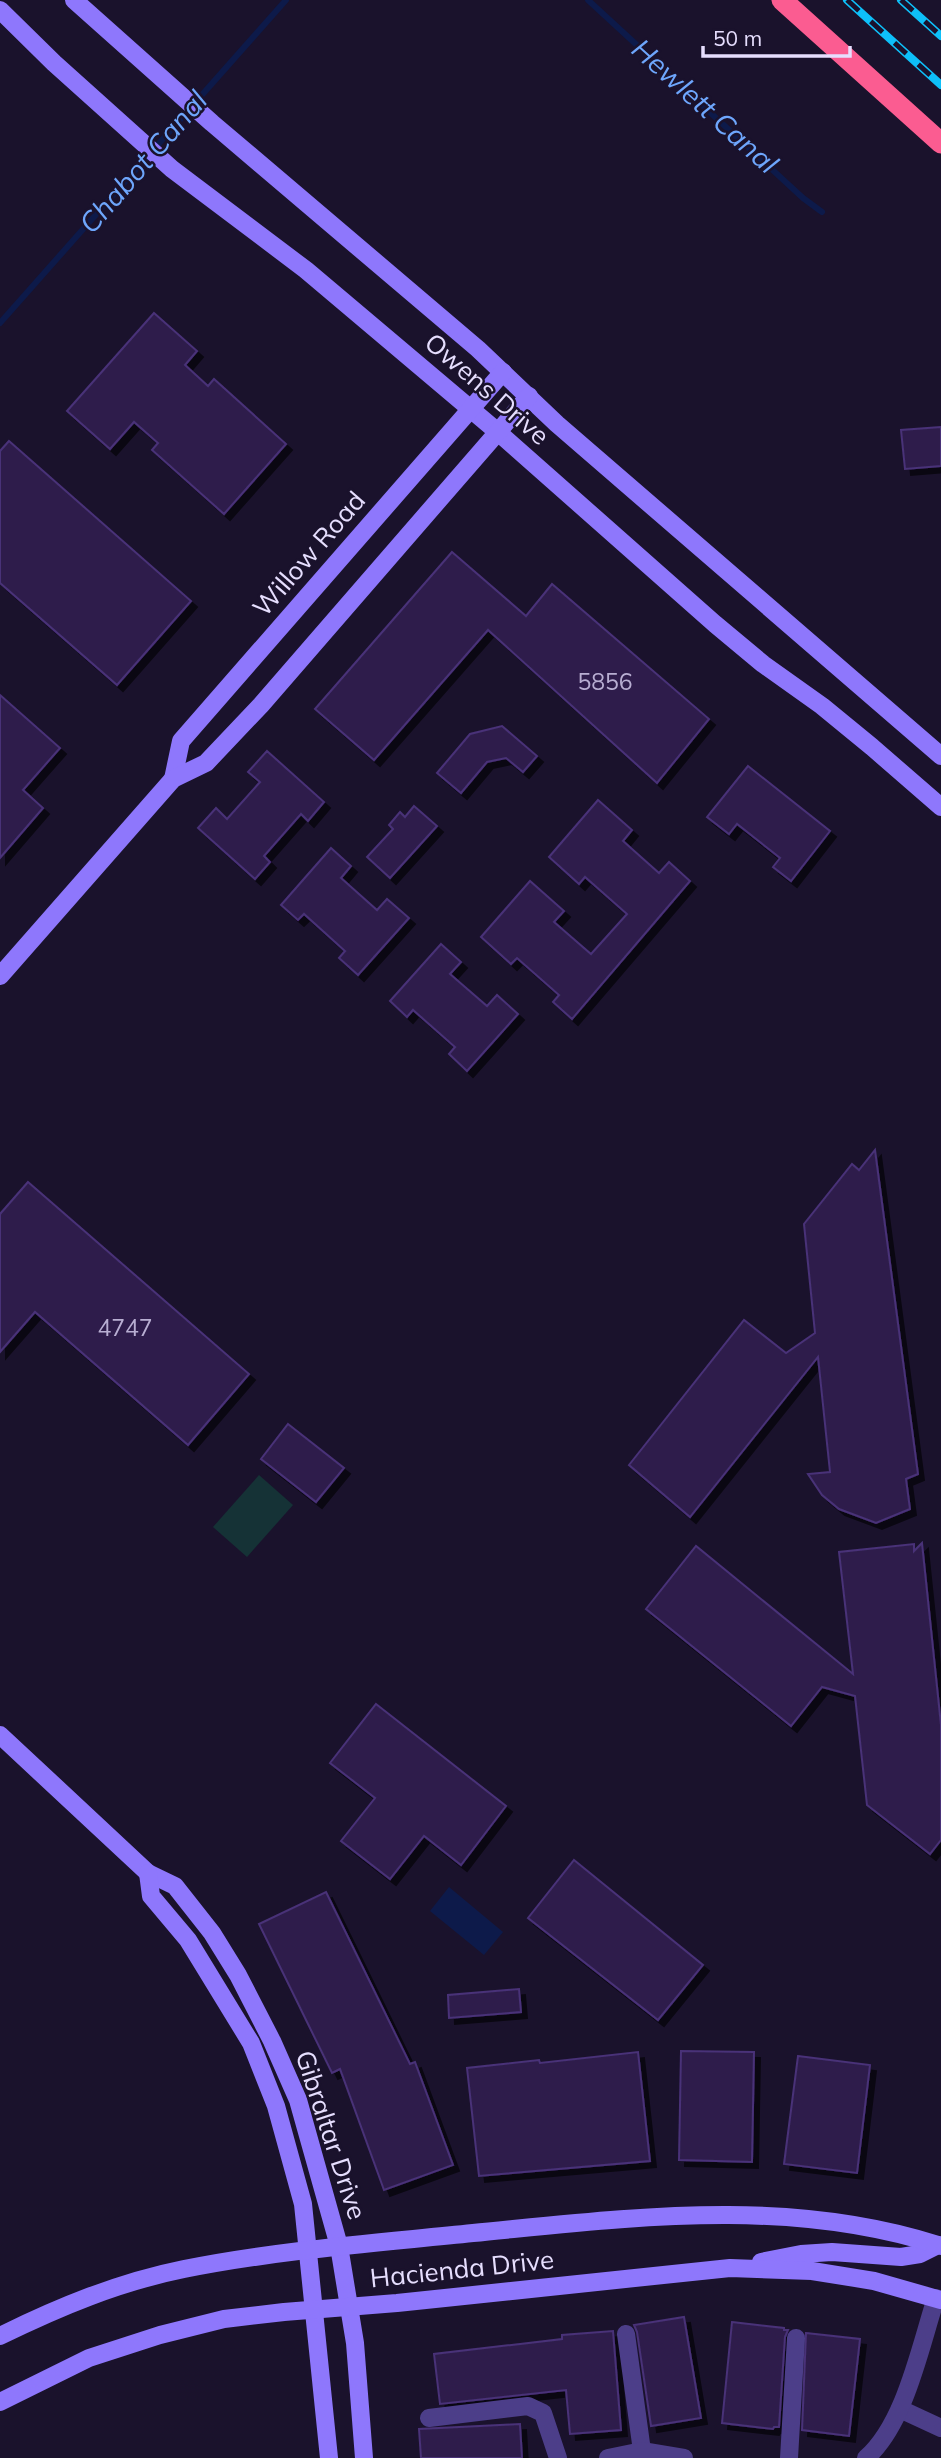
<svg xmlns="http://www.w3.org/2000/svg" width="941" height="2458" viewBox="0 0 941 2458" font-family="Mulish,sans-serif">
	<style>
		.green { fill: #153236 }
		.water { fill: #0d1a4a }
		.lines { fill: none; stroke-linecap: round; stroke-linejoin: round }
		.stream { stroke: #0d1a4a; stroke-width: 6 }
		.building { fill: #2e1f4c; stroke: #493178; stroke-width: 2; filter: url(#shadow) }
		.street { stroke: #4c3e89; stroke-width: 18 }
		.secondary { stroke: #8e77fc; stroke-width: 18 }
		.highway { stroke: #fb5c91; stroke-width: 21 }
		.rail-casing { stroke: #0ec0f9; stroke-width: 8 }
		.rail { stroke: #1a122c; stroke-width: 5; stroke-dasharray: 16; stroke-linecap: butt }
		.labels { text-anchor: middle; stroke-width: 5; stroke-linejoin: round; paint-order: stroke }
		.number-label { font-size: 23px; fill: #b8aed2 }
		.street-label { font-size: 26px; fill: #e6defe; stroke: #1a122c }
		.water-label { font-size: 28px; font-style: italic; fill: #6ea6fc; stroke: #1a122c }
	</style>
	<defs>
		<filter id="shadow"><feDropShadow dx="6" dy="6" stdDeviation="0" flood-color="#0009"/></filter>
	</defs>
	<rect width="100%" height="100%" fill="#1a122c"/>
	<path class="green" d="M259 1475 293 1505 247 1557 213 1527Z"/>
	<path class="water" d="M449 1887 503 1932 484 1955 430 1911Z"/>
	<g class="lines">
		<g class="stream">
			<path d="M588 0 803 198 822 212"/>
			<path d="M0 323 286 0"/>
		</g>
	</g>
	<g class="building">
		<path d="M154 313 197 351 185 365 208 386 214 379 286 444 224 514 152 450 158 443 134 422 110 449 67 411Z"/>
		<path d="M941 427V466L905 469 901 430Z"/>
		<path d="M9 441 191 601 117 685 0 583V451Z"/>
		<path d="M452 552 526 616 552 584 709 719 657 783 488 630 374 760 315 709Z"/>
		<path d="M0 695 60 748 23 790 43 808 0 858Z"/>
		<path d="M502 726 537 756 523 772 506 758 487 762 461 793 437 773 470 734Z"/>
		<path d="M267 751 324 802 308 821 301 814 264 856 270 862 255 879 198 828 216 808 227 819 260 782 248 772Z"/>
		<path d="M748 766 830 831 791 881 773 867 780 858 737 824 729 834 707 817Z"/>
		<path d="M598 800 632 830 623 841 659 873 669 862 690 881 572 1019 553 1002 559 995 517 958 511 964 481 937 530 881 564 911 554 922 591 954 627 914 585 877 579 884 549 857Z"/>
		<path d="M414 806 437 826 390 878 367 857 393 829 389 825 400 812 405 817Z"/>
		<path d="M331 848 351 866 341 878 377 910 387 899 409 918 358 975 339 958 345 951 304 914 298 920 281 905Z"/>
		<path d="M441 944 461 962 450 974 487 1006 497 995 518 1014 467 1071 449 1054 455 1047 413 1010 407 1017 390 1001Z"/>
		<path d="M875 1150 918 1474 906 1479 910 1509 876 1523 839 1509 822 1495 808 1474 830 1472 818 1357 690 1517 629 1465 744 1320 786 1353 815 1333 804 1224 852 1164 859 1170Z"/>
		<path d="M28 1182 249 1374 188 1445 35 1312 0 1352V1214Z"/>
		<path d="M288 1424 344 1468 316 1502 261 1459Z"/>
		<path d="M922 1543 941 1725V1840L930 1854 867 1805 855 1696 822 1687 791 1726 646 1609 696 1546 853 1674 839 1552 914 1544V1551Z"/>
		<path d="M376 1704 506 1806 461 1865 424 1836 390 1879 341 1841 375 1798 330 1763Z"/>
		<path d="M574 1860 703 1965 658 2020 528 1918Z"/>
		<path d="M326 1892 410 2064 415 2062 453 2165 384 2190 340 2069 332 2073 259 1924Z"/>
		<path d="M519 1989 521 2012 449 2018 448 1995Z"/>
		<path d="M681 2051 754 2052 752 2162 679 2160Z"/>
		<path d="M638 2052 650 2161 479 2176 467 2068 539 2060 540 2063Z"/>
		<path d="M798 2056 870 2065 857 2173 784 2164Z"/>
		<path d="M684 2317 701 2418 651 2426 637 2332 634 2325Z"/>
		<path d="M732 2322 784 2328V2330H788L785 2337 779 2427H774L773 2429 722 2423Z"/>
		<path d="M613 2331 621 2430 570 2434 566 2390 440 2404 434 2354 562 2339V2335Z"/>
		<path d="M806 2333 860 2339 849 2436 802 2430Z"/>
		<path d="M520 2424 522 2458H421L419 2429Z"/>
	</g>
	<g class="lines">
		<g class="street">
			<path d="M626 2334 642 2451"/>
			<path d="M900 2409 941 2428"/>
			<path d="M429 2418 528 2406 543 2413 558 2458"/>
			<path d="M608 2458 642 2451 684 2458"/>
			<path d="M789 2458 796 2338"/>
			<path d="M866 2458C905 2424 920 2347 936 2298"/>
		</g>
		<g class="secondary">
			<path d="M74 0 212 123 478 349 557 424 941 756"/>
			<path d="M0 10 54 63 172 169 306 270 499 433 715 624 763 664 822 706 872 747 941 807"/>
			<path d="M173 779 181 741 503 372"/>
			<path d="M0 976 173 779 206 763 261 705 529 396"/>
			<path d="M0 1735 148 1873 175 1886 212 1933 238 1975 272 2041 298 2100 339 2246 355 2343 364 2458"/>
			<path d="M148 1873 151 1896 188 1940 251 2043 276 2106 303 2204 329 2458"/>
			<path d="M761 2262 801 2254 832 2252 901 2257 920 2254 938 2245"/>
			<path d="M0 2336C59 2307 119 2282 184 2269 279 2250 377 2243 473 2233 629 2218 788 2196 941 2246"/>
			<path d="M0 2402 89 2358 160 2335 224 2319 284 2312 397 2303 730 2268 812 2271 874 2281 941 2300"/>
		</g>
		<path class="highway" d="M782 0 941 143"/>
		<defs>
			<g id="rail">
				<path d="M847 0 941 85"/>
				<path d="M901 0 941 36"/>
			</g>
		</defs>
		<use href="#rail" class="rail-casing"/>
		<use href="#rail" class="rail"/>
	</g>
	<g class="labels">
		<g class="number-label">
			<text x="605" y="690">5856</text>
			<text x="125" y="1336">4747</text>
		</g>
		<g class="street-label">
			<text transform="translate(487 389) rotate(41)" y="9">Owens Drive</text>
			<text transform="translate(309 554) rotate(-49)" y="9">Willow Road</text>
			<text transform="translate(331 2135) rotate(72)" y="9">Gibraltar Drive</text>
			<text transform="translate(462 2269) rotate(-6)" y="9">Hacienda Drive</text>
		</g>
		<g class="water-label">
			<text transform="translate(705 106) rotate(42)" y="10">Hewlett Canal</text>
			<text transform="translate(143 162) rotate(-49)" y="10">Chabot Canal</text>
		</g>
	</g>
	<path d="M703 46v10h147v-10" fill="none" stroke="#e6defe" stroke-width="3.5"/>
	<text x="713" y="46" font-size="21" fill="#e6defe" stroke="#1a122c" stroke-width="5" paint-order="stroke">50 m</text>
</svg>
